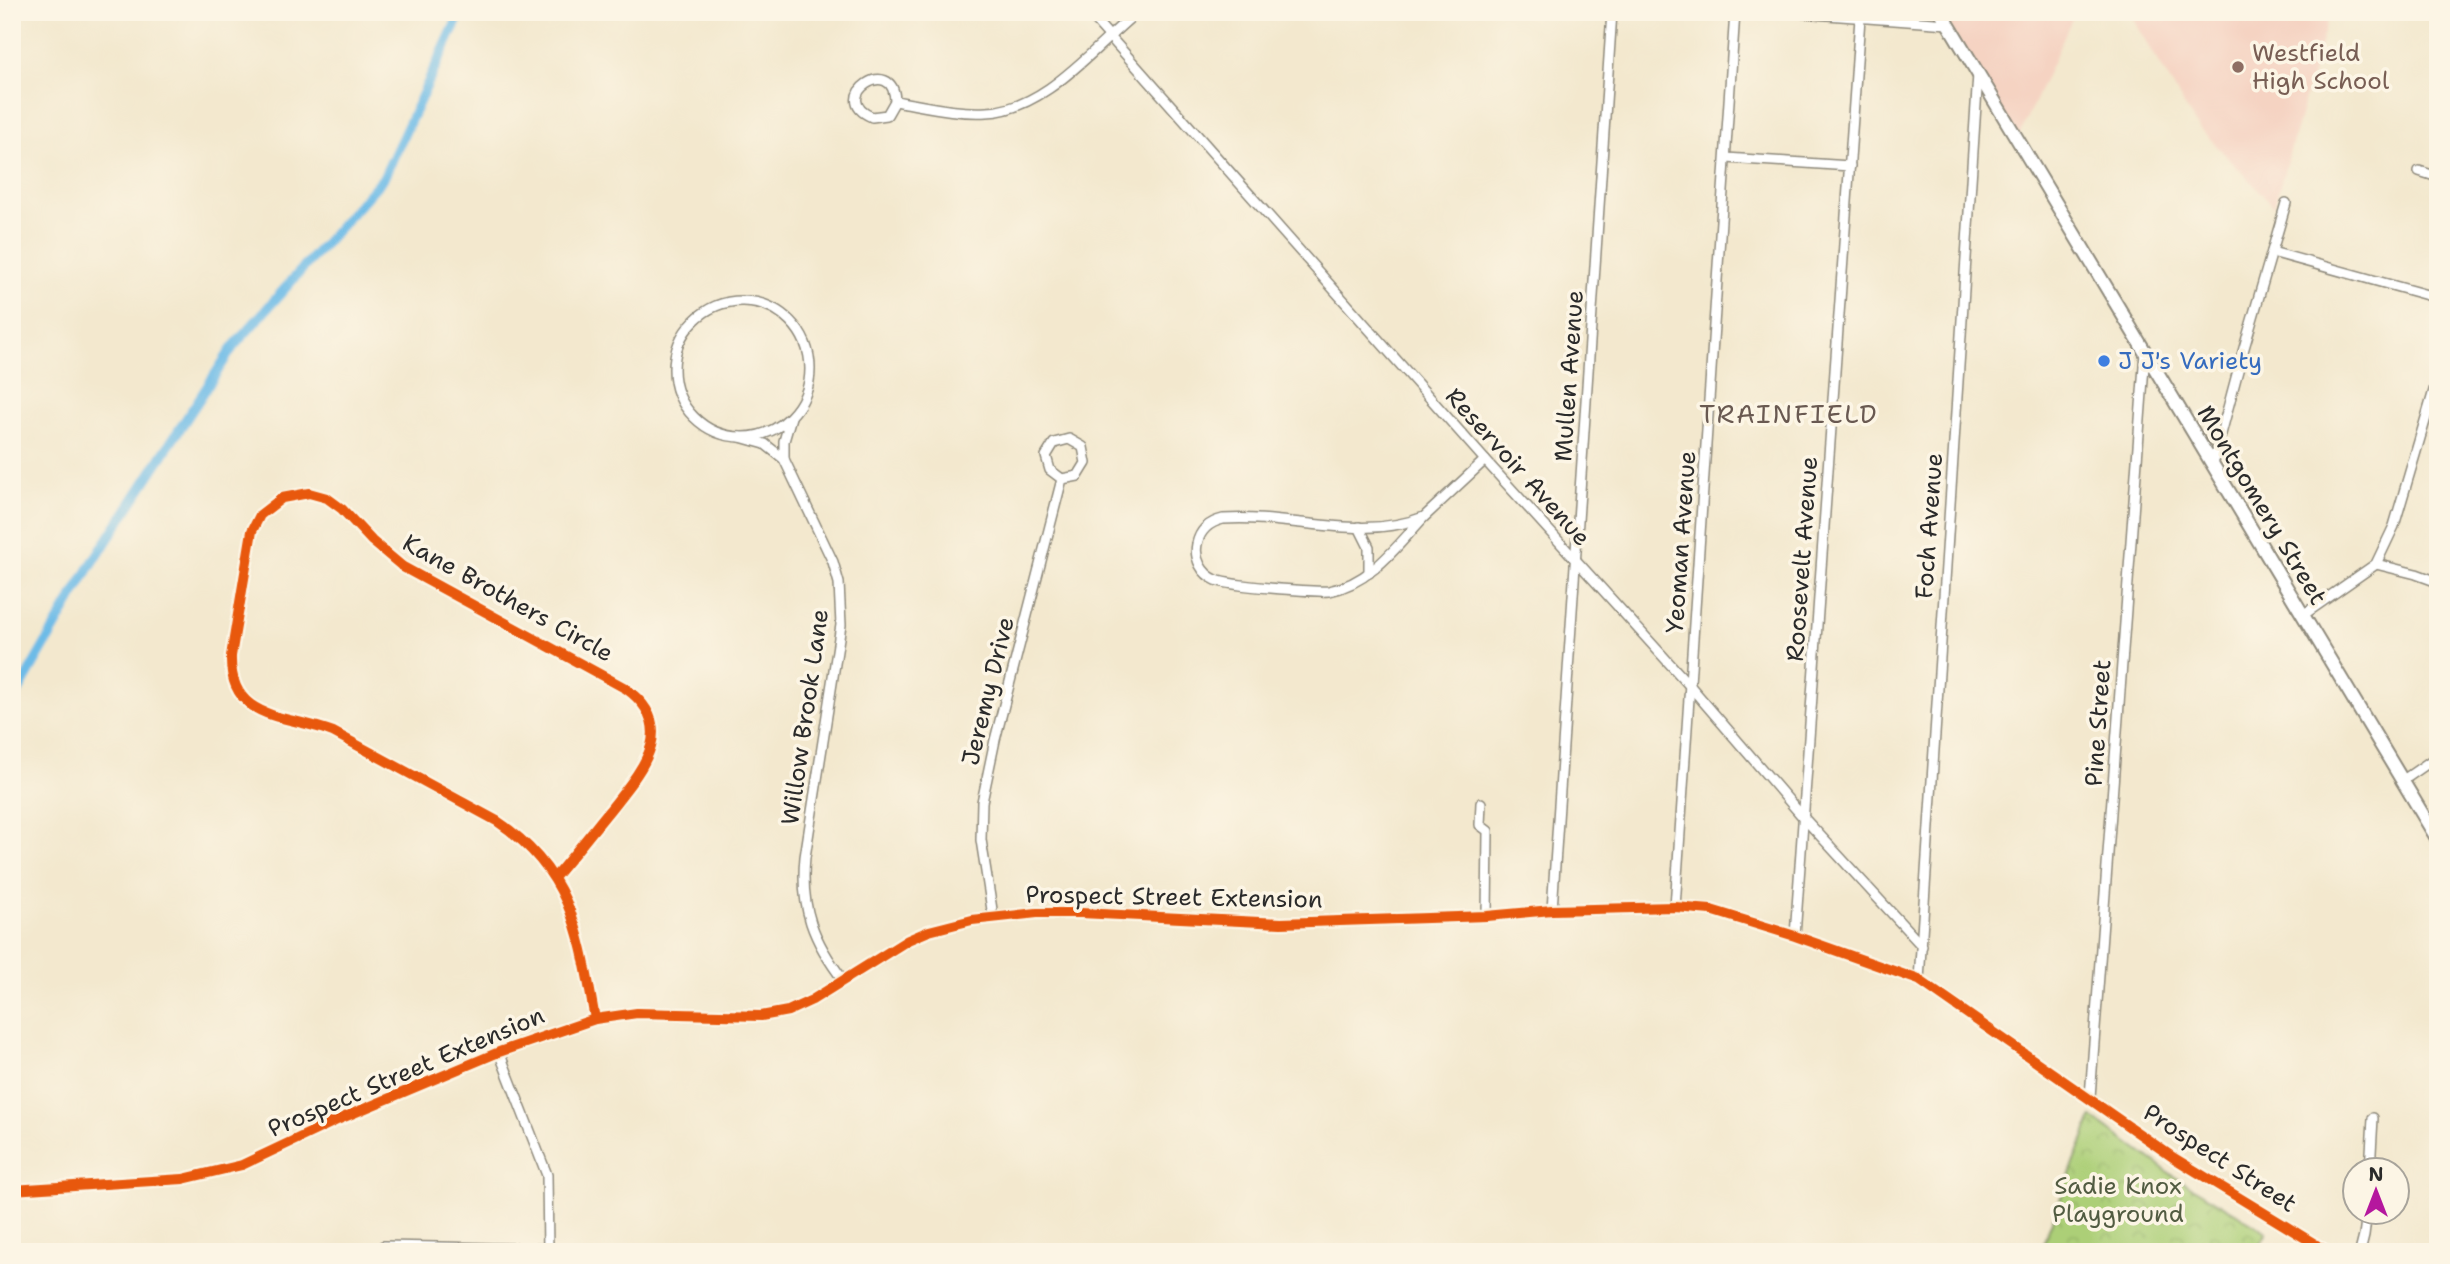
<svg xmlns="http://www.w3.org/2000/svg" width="2450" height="1264" viewBox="0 0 2450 1264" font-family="'Shantell Sans',sans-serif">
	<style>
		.built { fill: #f5d3c2 }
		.park { fill: url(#park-crowns); stroke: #6c7d51; stroke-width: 2 }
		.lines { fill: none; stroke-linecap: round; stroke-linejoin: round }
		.canal { stroke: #6dbbe7; stroke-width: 10 }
		.street-casing { stroke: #8f8a7c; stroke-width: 12 }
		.secondary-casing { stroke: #8f8a7c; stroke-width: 16 }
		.street { stroke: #fff; stroke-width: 9 }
		.secondary { stroke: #fff; stroke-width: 12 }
		.cycleway-casing { stroke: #fcf5e5; stroke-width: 15 }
		.cycleway { stroke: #e8590c; stroke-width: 10 }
		.education-dot { fill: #8d6e63; stroke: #fcf5e5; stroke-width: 2.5 }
		.shop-dot { fill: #3f7fe0; stroke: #fcf5e5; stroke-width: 2.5 }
		.labels { text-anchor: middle; stroke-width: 7; stroke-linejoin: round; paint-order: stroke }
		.education-label { font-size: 24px; fill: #785e54; stroke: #fcf5e5; text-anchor: start }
		.shop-label { font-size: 24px; fill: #366cbe; stroke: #fcf5e5; text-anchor: start }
		.street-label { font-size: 24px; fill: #2b2b2b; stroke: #fcf5e5 }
		.park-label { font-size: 24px; fill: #525c42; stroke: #fcf5e5 }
		.neighbourhood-label { font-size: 26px; letter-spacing: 2px; fill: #695951; stroke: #fcf5e5 }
	</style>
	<defs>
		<pattern id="park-crowns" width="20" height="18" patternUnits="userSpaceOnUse" patternTransform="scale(1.75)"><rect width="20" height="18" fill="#accf77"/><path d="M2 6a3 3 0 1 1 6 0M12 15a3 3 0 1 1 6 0" fill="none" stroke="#94b267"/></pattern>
	</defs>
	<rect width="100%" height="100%" fill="#fcf5e5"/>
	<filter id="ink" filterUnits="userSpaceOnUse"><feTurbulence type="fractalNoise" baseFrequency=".0143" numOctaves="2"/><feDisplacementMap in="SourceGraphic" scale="14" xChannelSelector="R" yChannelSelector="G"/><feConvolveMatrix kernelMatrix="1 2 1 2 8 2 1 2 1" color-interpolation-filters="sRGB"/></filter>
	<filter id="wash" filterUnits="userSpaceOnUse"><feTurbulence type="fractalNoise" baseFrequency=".00686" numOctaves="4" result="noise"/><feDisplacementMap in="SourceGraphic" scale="28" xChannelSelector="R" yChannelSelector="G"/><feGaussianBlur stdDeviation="1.57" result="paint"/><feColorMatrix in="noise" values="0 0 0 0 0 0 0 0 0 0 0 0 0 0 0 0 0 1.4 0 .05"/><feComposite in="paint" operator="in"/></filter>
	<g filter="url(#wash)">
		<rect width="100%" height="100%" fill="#f3e8ce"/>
		<g class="built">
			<path d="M1941 12H2075L2017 140Z"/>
			<path d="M2129 12H2330L2274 206 2194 122Z"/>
		</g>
		<path class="park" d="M2092 1117 2178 1179 2267 1232 2256 1252H2040Z"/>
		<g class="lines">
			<path class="canal" d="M12 702 91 565 233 347 384 177 461 12"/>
		</g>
	</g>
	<g filter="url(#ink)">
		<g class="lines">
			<defs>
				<g id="street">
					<path d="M1088 12 1485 460 1690 686 1803 817 1922 946"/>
					<path d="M1787 12 1948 24"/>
					<path d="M895 101 887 115 872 117C827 98 894 53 895 101 925 106 957 114 987 112 1045 110 1094 47 1137 12"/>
					<path d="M1726 158 1850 166"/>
					<path d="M2419 171 2438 177"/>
					<path d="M2272 252 2438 298"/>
					<circle cx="742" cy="369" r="68"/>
					<path d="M740 437 765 444 784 459 833 562 839 583 841 625 805 857C800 908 813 941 844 981"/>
					<path d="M784 459V441L791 417"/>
					<path d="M2213 464 2244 348 2286 203"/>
					<path d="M1424 517C1397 546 1371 583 1329 591 1311 592 1230 586 1216 580 1202 574 1194 559 1197 544 1200 530 1210 522 1223 519 1290 514 1360 542 1424 517L1485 460"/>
					<path d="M1359 527 1369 547V573"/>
					<path d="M2376 564 2416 574 2438 582"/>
					<path d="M2303 615 2376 564 2394 526 2438 377"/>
					<path d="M2402 781 2438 756"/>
					<path d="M1481 803 1480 825 1488 831 1487 916"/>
					<path d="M554 878C573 856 591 833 609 811 639 773 682 728 625 688L403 567 372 541 342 509 327 498 309 493 282 498 260 515 252 531 231 656C229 723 289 714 333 732L497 821C573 872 580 936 595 1019"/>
					<path d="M1675 907 1735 12"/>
					<path d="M1552 910 1612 12"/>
					<path d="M993 916 981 840 982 802 995 740 1062 479 1050 470 1046 456 1054 443 1069 439 1083 447 1086 463 1078 476 1062 479"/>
					<path d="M1795 936 1860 18"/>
					<path d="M1919 980 1978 74"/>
					<path d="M499 1052 547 1175 548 1252"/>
					<path d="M2090 1097 2145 352"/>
					<path d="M2370 1170 2373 1118"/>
					<path d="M12 1190 183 1179 242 1165 335 1121 499 1052 595 1019 637 1013 761 1016 788 1011 812 1000 908 940 929 931 972 920 1037 913H1081L1281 923 1487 916 1552 910 1675 907 1711 910 1795 936 1919 980 2174 1158 2328 1252"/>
					<path d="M383 1252V1246L548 1249"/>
					<path d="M2360 1252 2364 1236 2367 1212"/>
				</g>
				<path id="secondary" d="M1941 12 2438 840"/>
			</defs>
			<use href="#street" class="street-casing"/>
			<use href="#secondary" class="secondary-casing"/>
			<use href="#street" class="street"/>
			<use href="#secondary" class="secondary"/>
			<defs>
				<g id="cycleway">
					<path d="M554 878C573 856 591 833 609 811 639 773 682 728 625 688L403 567 372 541 342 509 327 498 309 493 282 498 260 515 252 531 231 656C229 723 289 714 333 732L497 821C573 872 580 936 595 1019"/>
					<path d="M12 1190 183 1179 242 1165 335 1121 499 1052 595 1019 637 1013 761 1016 788 1011 812 1000 908 940 929 931 972 920 1037 913H1081L1281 923 1487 916 1552 910 1675 907 1711 910 1795 936 1919 980 2174 1158 2328 1252"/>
				</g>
			</defs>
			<use href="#cycleway" class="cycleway-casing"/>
			<use href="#cycleway" class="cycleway"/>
		</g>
	</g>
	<circle class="education-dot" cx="2238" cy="67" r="7"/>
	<circle class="shop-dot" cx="2104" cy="361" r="7"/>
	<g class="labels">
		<g class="education-label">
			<text x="2252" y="61">Westfield<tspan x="2252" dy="28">High School</tspan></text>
		</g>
		<g class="shop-label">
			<text x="2118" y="369">J J's Variety</text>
		</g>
		<g class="street-label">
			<text transform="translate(1569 376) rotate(-86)" y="8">Mullen Avenue</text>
			<text transform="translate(1518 467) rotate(48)" y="8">Reservoir Avenue</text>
			<text transform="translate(2262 505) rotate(59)" y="8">Montgomery Street</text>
			<text transform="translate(1929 526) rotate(-86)" y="8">Foch Avenue</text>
			<text transform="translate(1681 542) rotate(-86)" y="8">Yeoman Avenue</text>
			<text transform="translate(1802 559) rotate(-86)" y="8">Roosevelt Avenue</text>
			<text transform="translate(508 598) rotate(29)" y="8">Kane Brothers Circle</text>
			<text transform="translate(988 691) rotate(-76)" y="8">Jeremy Drive</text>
			<text transform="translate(805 717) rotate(-82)" y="8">Willow Brook Lane</text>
			<text transform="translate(2098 723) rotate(-86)" y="8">Pine Street</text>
			<text transform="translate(1174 897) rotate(1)" y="8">Prospect Street Extension</text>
			<text transform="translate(406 1072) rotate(-23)" y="8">Prospect Street Extension</text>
			<text transform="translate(2220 1158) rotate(33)" y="8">Prospect Street</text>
		</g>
		<g class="park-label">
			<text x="2118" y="1194">Sadie Knox<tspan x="2118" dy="28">Playground</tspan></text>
		</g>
		<g class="neighbourhood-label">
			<text x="1789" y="423">TRAINFIELD</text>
		</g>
	</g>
	<rect width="2450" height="1264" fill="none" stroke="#fcf5e5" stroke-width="42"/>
	<g transform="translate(2376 1191)"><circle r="33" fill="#fcf5e5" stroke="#a8a49b" stroke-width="2"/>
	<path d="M0-5L12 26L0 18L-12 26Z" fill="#b5179e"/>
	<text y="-10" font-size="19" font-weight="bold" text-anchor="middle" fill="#2b2b2b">N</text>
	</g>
</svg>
